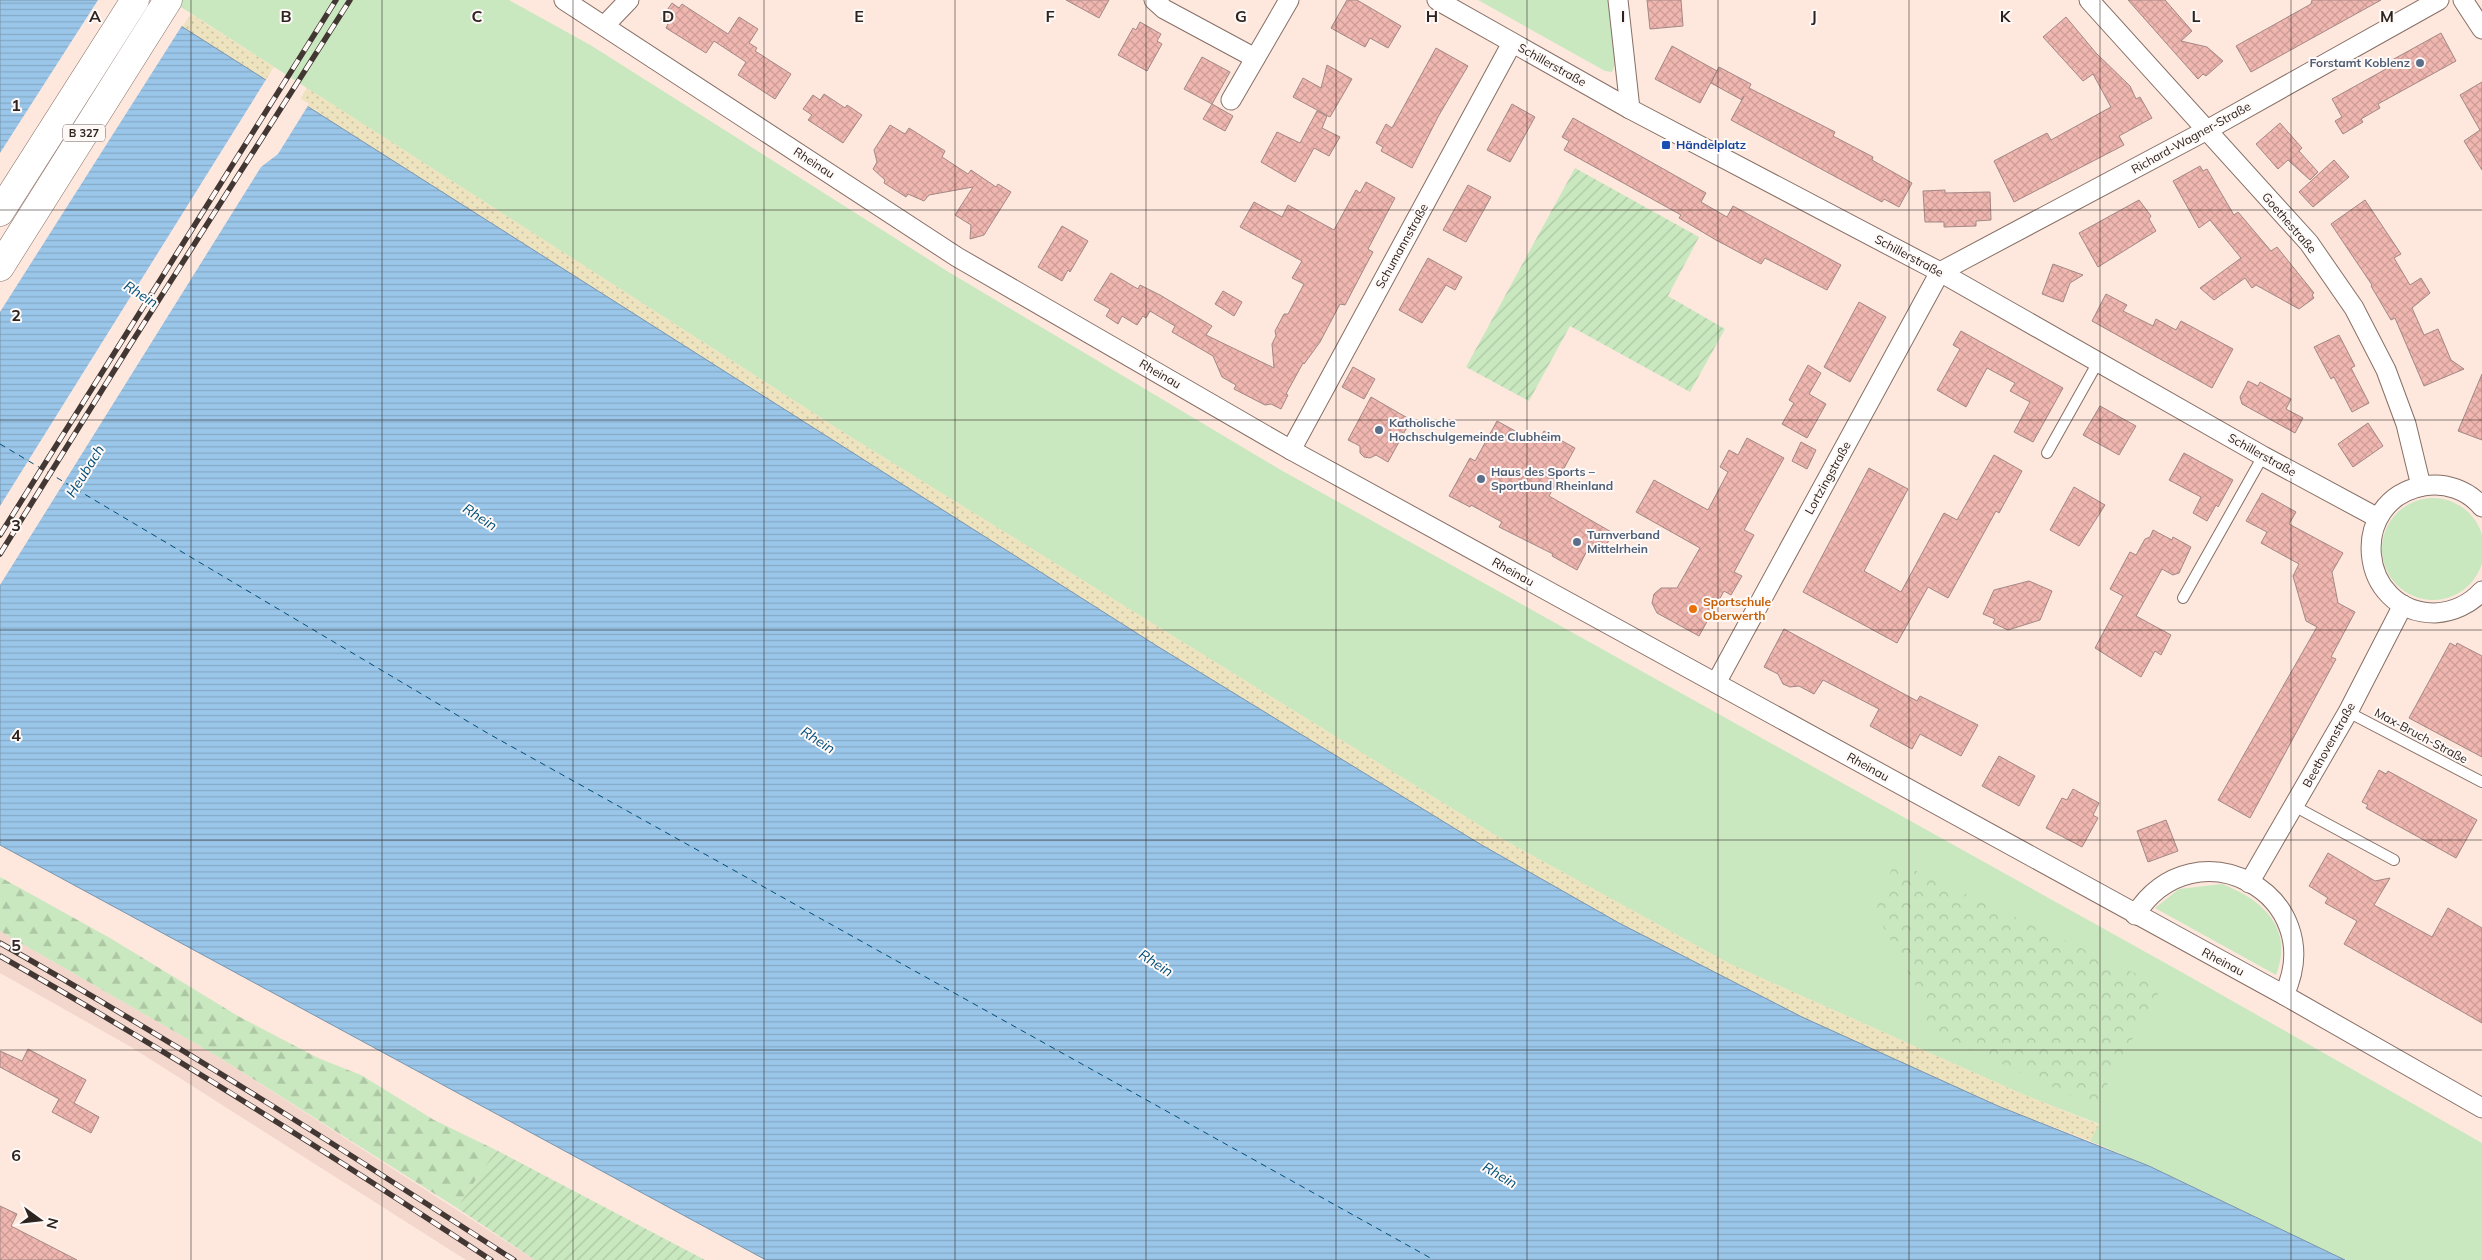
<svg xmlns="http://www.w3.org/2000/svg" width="2482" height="1260" viewBox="0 0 2482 1260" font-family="Mulish,sans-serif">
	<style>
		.built { fill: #f3d7cc }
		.grass { fill: #c9e8bf }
		.forest { fill: url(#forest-firs) }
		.sand { fill: url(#sand-dots) }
		.park { fill: url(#park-crowns) }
		.garden { fill: url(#garden-furrows) }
		.water { fill: url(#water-rules); stroke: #7995ac }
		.pier { fill: #fee8de }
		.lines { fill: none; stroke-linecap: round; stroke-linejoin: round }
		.ferry { stroke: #004f7a; stroke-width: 1; stroke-dasharray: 6 5; stroke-linecap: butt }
		.building { fill: url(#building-cross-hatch); stroke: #a38885 }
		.lane-casing { stroke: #876f65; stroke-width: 12 }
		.street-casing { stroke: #876f65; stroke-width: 21 }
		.highway-casing { stroke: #876f65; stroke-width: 29 }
		.lane { stroke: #fff; stroke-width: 10 }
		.street { stroke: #fff; stroke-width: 19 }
		.highway { stroke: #fff; stroke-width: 28 }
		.rail-casing { stroke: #423733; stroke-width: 5.5 }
		.rail { stroke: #fef9f7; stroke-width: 4; stroke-dasharray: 11; stroke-linecap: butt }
		.grid { fill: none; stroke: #2d231f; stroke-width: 1; stroke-opacity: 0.55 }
		.service-dot { fill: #5c6f8a; stroke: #fef9f7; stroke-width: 2 }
		.transit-dot { fill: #1a4fb4; stroke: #fef9f7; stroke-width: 2 }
		.food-dot { fill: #e8710a; stroke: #fef9f7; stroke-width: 2 }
		.labels { text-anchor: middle; stroke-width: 4; stroke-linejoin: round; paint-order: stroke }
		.shield { fill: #fef9f7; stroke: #6c6360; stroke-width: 1 }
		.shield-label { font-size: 11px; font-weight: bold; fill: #2d231f }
		.service-label { font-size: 12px; font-weight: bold; fill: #4e5e75; stroke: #fef9f7; text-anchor: start }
		.street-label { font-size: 12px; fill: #2d231f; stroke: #fef9f7 }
		.transit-label { font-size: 12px; font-weight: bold; fill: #164399; stroke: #fef9f7; text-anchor: start }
		.food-label { font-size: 12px; font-weight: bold; fill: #c56008; stroke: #fef9f7; text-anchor: start }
		.water-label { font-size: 14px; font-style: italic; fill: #004f7a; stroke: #fef9f7 }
		.grid-label { font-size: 16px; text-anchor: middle; font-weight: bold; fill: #2d231f; stroke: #fef9f7; stroke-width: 4; stroke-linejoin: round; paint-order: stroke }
	</style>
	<defs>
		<pattern id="forest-firs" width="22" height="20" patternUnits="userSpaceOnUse" patternTransform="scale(1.25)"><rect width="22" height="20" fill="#c9e8bf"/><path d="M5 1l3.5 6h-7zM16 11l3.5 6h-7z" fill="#adc7a4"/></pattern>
		<pattern id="sand-dots" width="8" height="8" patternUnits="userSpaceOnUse" patternTransform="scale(1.25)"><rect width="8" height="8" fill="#ede3be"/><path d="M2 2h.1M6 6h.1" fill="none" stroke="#ccc2a3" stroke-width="1.8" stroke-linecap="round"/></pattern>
		<pattern id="park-crowns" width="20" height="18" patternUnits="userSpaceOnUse" patternTransform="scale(1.25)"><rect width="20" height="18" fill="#c9e8bf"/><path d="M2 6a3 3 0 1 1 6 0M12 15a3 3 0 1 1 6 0" fill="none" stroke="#adc7a4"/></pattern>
		<pattern id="garden-furrows" width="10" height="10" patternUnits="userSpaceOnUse" patternTransform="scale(1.25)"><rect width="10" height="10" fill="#c9e8bf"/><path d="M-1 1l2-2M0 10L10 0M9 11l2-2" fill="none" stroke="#adc7a4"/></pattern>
		<pattern id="water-rules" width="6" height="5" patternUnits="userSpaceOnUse" patternTransform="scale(1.25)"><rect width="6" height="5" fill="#9ac6e9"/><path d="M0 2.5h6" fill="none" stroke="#85aac7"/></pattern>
		<pattern id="building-cross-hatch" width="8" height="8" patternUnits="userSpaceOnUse" patternTransform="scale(1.25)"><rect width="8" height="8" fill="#f0b6b0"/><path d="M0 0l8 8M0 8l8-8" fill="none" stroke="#ce9c97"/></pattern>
	</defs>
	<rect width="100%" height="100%" fill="#fee8de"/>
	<path class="built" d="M0 931 217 1056 535 1260H466L131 1047 0 973Z"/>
	<g class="grass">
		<path d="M170 0H509L592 46 947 271 1281 470 2185 974 2482 1143V1260H2345L2149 1166 2090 1141 2099 1124 2022 1094 1730 964 1495 835 854 439Z"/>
		<path d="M1478 0H1611L1617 59 1612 72 1605 71Z"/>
		<circle cx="2433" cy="549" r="51"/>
		<path d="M2222 884C2263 900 2294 928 2276 975L2155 908 2179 889Z"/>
	</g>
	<path class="forest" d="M0 877 110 938 238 1016 318 1058 361 1075 434 1120 496 1150 457 1208 217 1056 0 931Z"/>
	<g class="sand">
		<path d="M191 14 274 67 266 80 182 27Z"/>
		<path d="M307 88 854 439 1495 835 1730 964 2022 1094 2099 1125 2090 1141 1998 1106 1802 1017 1619 923 1480 844 1157 646 299 101Z"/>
	</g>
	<path class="park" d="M1895 861 2162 986 2095 1106 1928 1031 1922 997 1875 912Z"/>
	<g class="garden">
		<path d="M1575 168 1699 237 1668 296 1725 329 1690 392 1570 326 1529 401 1466 367Z"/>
		<path d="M496 1150 705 1260H535L457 1208Z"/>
	</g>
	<path class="water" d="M0 0H140L1157 646 1480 844 1619 923 1802 1017 1998 1106 2149 1166 2345 1260H766L0 845Z"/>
	<g class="pier">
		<path d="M98 0H145L183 24 0 312V153Z"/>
		<path d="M267 78 309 104 278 154 261 167 0 585V506Z"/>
	</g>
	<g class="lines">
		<path class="ferry" d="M0 444 489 734 1434 1260"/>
	</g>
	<g class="building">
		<path d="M1066 0H1109L1099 18Z"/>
		<path d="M1347 0H1357L1401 26 1388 48 1370 38 1365 47 1331 28Z"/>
		<path d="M1647 0H1681L1683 26 1650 29Z"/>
		<path d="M2128 0H2165L2192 31 2181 41 2207 47 2223 61 2206 76 2203 74 2198 79Z"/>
		<path d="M2312 0H2381L2251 72 2236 46 2311 4Z"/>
		<path d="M672 3 679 8 682 4 728 34 739 17 758 29 749 43 757 48 755 51 791 74 775 99 738 75 746 62 714 41 706 53 666 28 668 24 661 19Z"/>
		<path d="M2066 17 2096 53 2130 86 2136 99 2140 97 2152 118 2119 136 2124 145 2014 202 1994 161 2047 133 2051 140 2111 107 2093 74 2083 81 2043 37Z"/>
		<path d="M1140 22 1161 34 1157 41 1162 44 1147 71 1118 55 1133 28 1136 30Z"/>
		<path d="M2441 33 2456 61 2378 104 2380 108 2361 119 2363 122 2343 134 2335 121 2342 117 2332 99 2386 69 2383 65Z"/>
		<path d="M1672 46 1717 71 1700 103 1655 79Z"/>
		<path d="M1436 48 1468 66 1439 115 1412 168 1381 151 1383 147 1376 143 1386 124 1392 128Z"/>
		<path d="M1202 57 1230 72 1212 104 1184 89Z"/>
		<path d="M1327 65 1352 79 1330 117 1293 97 1303 78 1321 88Z"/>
		<path d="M1719 67 1751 84 1749 88 1835 132 1833 136 1873 157 1872 160 1912 183 1899 207 1884 199 1882 202 1731 120 1744 96 1742 100 1711 83Z"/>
		<path d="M2482 82V170L2464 141 2480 130 2460 95Z"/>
		<path d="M824 94 845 108 847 105 862 115 843 143 808 120 812 115 803 109 813 95 820 100Z"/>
		<path d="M1212 104 1233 116 1225 131 1203 119Z"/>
		<path d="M1512 104 1535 117 1510 162 1487 150Z"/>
		<path d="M1317 111 1327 116 1322 128 1340 137 1329 156 1314 148 1295 182 1261 162 1277 132 1300 143Z"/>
		<path d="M1573 118 1706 193 1701 202 1727 217 1733 206 1841 265 1827 290 1765 258 1761 264 1716 240 1679 218 1681 215 1564 150 1569 141 1562 137Z"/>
		<path d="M2280 123 2302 148 2299 151 2318 172 2310 180 2288 160 2278 169 2256 144Z"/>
		<path d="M890 125 905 134 909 128 945 151 942 157 968 174 971 170 996 187 998 184 1011 192 984 235 970 239 971 225 955 215 973 187 929 195 924 201 908 194 906 197 884 183 885 180 873 169 877 162 874 150Z"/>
		<path d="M2334 160 2349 177 2313 207 2299 192Z"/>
		<path d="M2200 166 2203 171 2207 169 2234 215 2238 212 2271 251 2277 247 2314 293 2312 295 2314 298 2299 309 2256 285 2252 288 2245 278 2214 300 2200 288 2241 258 2210 220 2199 228 2173 181Z"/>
		<path d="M1366 182 1395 198 1368 249 1373 252 1366 265 1345 305 1340 304 1320 342 1304 364 1303 363 1286 394 1288 395 1281 409 1271 404 1265 405 1234 389 1236 385 1222 377 1213 356 1172 332 1175 326 1150 311 1146 318 1143 316 1137 325 1122 316 1118 324 1106 316 1110 309 1094 300 1111 273 1138 289 1140 285 1160 295 1212 326 1206 335 1274 368 1272 344 1276 336 1275 331 1284 314H1288L1304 284 1292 278 1302 261 1240 227 1254 202 1282 217 1288 205 1334 230 1356 190 1360 193Z"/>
		<path d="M1468 185 1491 197 1466 242 1443 230Z"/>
		<path d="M1945 190V193L1990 192 1991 220 1976 221V226L1944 227V222H1925L1923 191Z"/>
		<path d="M2139 200 2151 216 2149 219 2156 231 2098 267 2079 233Z"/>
		<path d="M2365 200 2401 254 2394 258 2410 285 2421 278 2430 293 2412 308 2424 335 2438 329 2451 360 2464 369 2424 386 2395 318 2391 320 2371 286 2372 285 2331 224Z"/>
		<path d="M1062 226 1088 241 1070 272 1068 270 1062 281 1038 267Z"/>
		<path d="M1428 258 1462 277 1455 290 1446 285 1422 323 1399 310Z"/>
		<path d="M2053 264 2083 275 2070 283 2063 302 2042 294Z"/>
		<path d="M1223 291 1242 302 1234 316 1215 304Z"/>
		<path d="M2106 294 2127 305 2123 311 2153 326 2156 319 2176 330 2181 321 2233 349 2212 388 2092 321Z"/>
		<path d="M1859 302 1886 317 1850 382 1824 367Z"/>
		<path d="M1961 331 2063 388 2033 442 2014 432 2030 402 2010 391 2015 383 1987 368 1966 407 1937 390 1960 349 1953 345Z"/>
		<path d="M2339 335 2355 366 2351 368 2369 403 2352 412 2334 377 2331 379 2314 347Z"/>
		<path d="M1808 365 1821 373 1809 394 1826 404 1807 438 1782 424 1794 403 1789 400Z"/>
		<path d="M1353 367 1375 379 1364 399 1342 387Z"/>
		<path d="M2482 374V440L2458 431Z"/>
		<path d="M2248 381 2258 386 2260 382 2291 399 2286 409 2303 418 2295 433 2242 404 2240 397Z"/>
		<path d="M1371 397 1411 420 1388 462 1376 455 1370 458 1364 457 1360 453V446L1348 440Z"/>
		<path d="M2100 406 2136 426 2119 455 2083 435Z"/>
		<path d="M1497 421 1537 443 1544 431 1575 448 1549 496 1613 533 1603 551 1590 545 1577 570 1552 556 1553 554 1499 527 1502 522 1471 505 1470 507 1449 496 1470 458 1475 461Z"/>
		<path d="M2368 423 2383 446 2353 467 2338 444Z"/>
		<path d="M1747 438 1784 458 1744 530 1754 535 1734 572 1742 576 1731 595 1724 591 1699 636 1657 613 1652 603 1654 594 1661 588H1677L1700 548 1636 512 1654 480 1708 510 1728 472 1720 467 1729 450 1738 455Z"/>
		<path d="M1801 442 1816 450 1807 469 1792 461Z"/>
		<path d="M2184 453 2233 480 2218 507 2216 505 2207 521 2193 513 2201 497 2169 480Z"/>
		<path d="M1994 455 2022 471 1999 513 1996 511 1948 598 1928 587 1897 643 1803 592 1869 468 1908 489 1864 571 1901 592 1944 513 1957 520Z"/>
		<path d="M2074 487 2105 505 2079 546 2050 530Z"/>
		<path d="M2262 493 2296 512 2289 524 2343 553 2332 572 2338 603 2355 612 2331 657 2336 659 2250 818 2218 800 2317 627 2306 621 2293 576 2299 564 2261 543 2267 532 2246 521Z"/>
		<path d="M2153 530 2172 540 2173 537 2191 547 2179 573 2173 575 2162 569 2136 616 2171 635 2161 655 2155 651 2141 677 2095 648 2123 596 2110 589 2130 552 2136 555 2145 539 2150 537Z"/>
		<path d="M2029 581 2052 591 2040 620 2008 630 1993 623 1995 619 1983 614 1994 590Z"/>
		<path d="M1784 629 1917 701 1920 696 1978 725 1961 756 1920 734 1912 749 1870 726 1879 709 1823 680 1814 694 1799 686 1790 687 1783 684 1778 674 1764 667Z"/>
		<path d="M2450 643 2456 646 2457 643 2482 656V757L2409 718Z"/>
		<path d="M1999 756 2035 776 2019 806 1982 786Z"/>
		<path d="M2379 770 2386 774 2388 771 2477 820 2456 858 2366 808 2368 805 2362 802Z"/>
		<path d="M2073 789 2099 803 2093 815 2098 818 2082 847 2046 828 2062 798 2067 800Z"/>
		<path d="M2166 820 2178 851 2148 862 2137 831Z"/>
		<path d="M2328 853 2375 881 2390 878 2374 905 2432 937 2448 908 2482 928V1023L2344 944 2357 921 2325 903 2328 898 2309 886Z"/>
		<path d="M28 1049 86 1080 74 1103 99 1117 91 1133 52 1112 59 1099 0 1067V1051L22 1061Z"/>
		<path d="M0 1206 17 1214 11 1226 77 1260H0Z"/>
	</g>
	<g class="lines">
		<defs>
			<g id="lane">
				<path d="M2047 453 2098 362"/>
				<path d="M2183 598 2263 456"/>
				<path d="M2348 712 2482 782"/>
				<path d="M2294 806 2394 860"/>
			</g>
			<g id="street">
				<path d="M564 0 957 257 1291 450 2284 995 2482 1108"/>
				<path d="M1154 0 1164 9 1255 58"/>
				<path d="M1437 0 1630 109 1940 272 2263 456 2378 518"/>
				<path d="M1618 0 1630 109"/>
				<path d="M2089 0 2309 243 2354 308 2386 370 2406 424 2421 486"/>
				<path d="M2463 0 2482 29"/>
				<path d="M605 25 629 0"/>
				<path d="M1231 100 1289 0"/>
				<path d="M1291 450 1512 43"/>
				<path d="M2482 507C2468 490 2445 482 2424 486 2347 499 2357 613 2435 613 2453 612 2470 604 2482 591"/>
				<path d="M1716 683 1940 272 2207 130 2439 0"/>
				<path d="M2249 883 2348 712 2403 605"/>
				<path d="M2135 915C2195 821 2331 895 2284 995"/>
			</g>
			<g id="highway">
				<path d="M0 212 135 0"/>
				<path d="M0 267 168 0"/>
			</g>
		</defs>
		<use href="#lane" class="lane-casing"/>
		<use href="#street" class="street-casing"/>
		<use href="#highway" class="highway-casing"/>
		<use href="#lane" class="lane"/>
		<use href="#street" class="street"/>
		<use href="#highway" class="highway"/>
		<defs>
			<g id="rail">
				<path d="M0 535 336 0"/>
				<path d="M0 554 132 342 350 0"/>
				<path d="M0 943C175 1042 345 1151 514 1260"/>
				<path d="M0 956C168 1051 330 1154 491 1260"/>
			</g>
		</defs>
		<use href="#rail" class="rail-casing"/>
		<use href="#rail" class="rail"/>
	</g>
	<path class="grid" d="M191 0V1260M382 0V1260M573 0V1260M764 0V1260M955 0V1260M1146 0V1260M1336 0V1260M1527 0V1260M1718 0V1260M1909 0V1260M2100 0V1260M2291 0V1260M0 210H2482M0 420H2482M0 630H2482M0 840H2482M0 1050H2482"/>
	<g class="service-dot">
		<circle cx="2420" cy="63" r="5"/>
		<circle cx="1379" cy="430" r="5"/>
		<circle cx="1481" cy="479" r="5"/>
		<circle cx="1577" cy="542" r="5"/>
	</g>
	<rect class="transit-dot" x="1661" y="140" width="10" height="10" rx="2.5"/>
	<circle class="food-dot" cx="1693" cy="609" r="5"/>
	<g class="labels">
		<rect class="shield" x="63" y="124.5" width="42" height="17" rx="4"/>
		<g class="shield-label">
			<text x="84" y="137">B 327</text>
		</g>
		<g class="service-label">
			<text x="2410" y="67" text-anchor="end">Forstamt Koblenz</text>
			<text x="1389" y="427">Katholische<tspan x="1389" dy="14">Hochschulgemeinde Clubheim</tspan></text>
			<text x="1491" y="476">Haus des Sports –<tspan x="1491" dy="14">Sportbund Rheinland</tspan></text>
			<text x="1587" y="539">Turnverband<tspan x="1587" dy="14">Mittelrhein</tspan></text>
		</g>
		<g class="street-label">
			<text transform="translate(1552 65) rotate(29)" y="4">Schillerstraße</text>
			<text transform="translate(2191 138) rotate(-29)" y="4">Richard-Wagner-Straße</text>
			<text transform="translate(814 163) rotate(33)" y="4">Rheinau</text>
			<text transform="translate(2289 223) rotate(49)" y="4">Goethestraße</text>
			<text transform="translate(1402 246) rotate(-61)" y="4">Schumannstraße</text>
			<text transform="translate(1909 256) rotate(28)" y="4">Schillerstraße</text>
			<text transform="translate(1160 374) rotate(30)" y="4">Rheinau</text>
			<text transform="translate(2262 455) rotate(29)" y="4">Schillerstraße</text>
			<text transform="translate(1828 478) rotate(-61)" y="4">Lortzingstraße</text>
			<text transform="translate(1513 572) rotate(29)" y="4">Rheinau</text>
			<text transform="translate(2421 736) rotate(28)" y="4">Max-Bruch-Straße</text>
			<text transform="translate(2329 745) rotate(-61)" y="4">Beethovenstraße</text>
			<text transform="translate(1868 767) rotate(29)" y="4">Rheinau</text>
			<text transform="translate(2223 962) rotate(28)" y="4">Rheinau</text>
		</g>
		<g class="transit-label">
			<text x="1676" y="149">Händelplatz</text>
		</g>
		<g class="food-label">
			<text x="1703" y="606">Sportschule<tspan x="1703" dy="14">Oberwerth</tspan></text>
		</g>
		<g class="water-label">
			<text transform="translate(141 294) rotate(32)" y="5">Rhein</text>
			<text transform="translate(85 471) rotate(-58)" y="5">Heubach</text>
			<text transform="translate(480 517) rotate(33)" y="5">Rhein</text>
			<text transform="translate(818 740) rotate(33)" y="5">Rhein</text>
			<text transform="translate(1156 963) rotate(33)" y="5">Rhein</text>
			<text transform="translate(1500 1175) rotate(31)" y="5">Rhein</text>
		</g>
	</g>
	<g class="grid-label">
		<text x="95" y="22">A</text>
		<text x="286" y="22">B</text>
		<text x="477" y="22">C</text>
		<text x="668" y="22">D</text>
		<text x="859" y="22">E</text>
		<text x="1050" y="22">F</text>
		<text x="1241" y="22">G</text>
		<text x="1432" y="22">H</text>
		<text x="1623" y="22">I</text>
		<text x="1814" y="22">J</text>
		<text x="2005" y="22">K</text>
		<text x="2196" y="22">L</text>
		<text x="2387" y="22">M</text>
		<text x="16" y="111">1</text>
		<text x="16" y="321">2</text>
		<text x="16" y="531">3</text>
		<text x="16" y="741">4</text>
		<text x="16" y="951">5</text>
		<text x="16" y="1161">6</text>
	</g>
	<g transform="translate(40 1220) rotate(105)" stroke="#fef9f7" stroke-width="4" paint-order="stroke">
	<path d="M0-4L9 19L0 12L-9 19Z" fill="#2d231f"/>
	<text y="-8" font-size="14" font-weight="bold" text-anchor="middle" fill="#2d231f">N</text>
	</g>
</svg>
